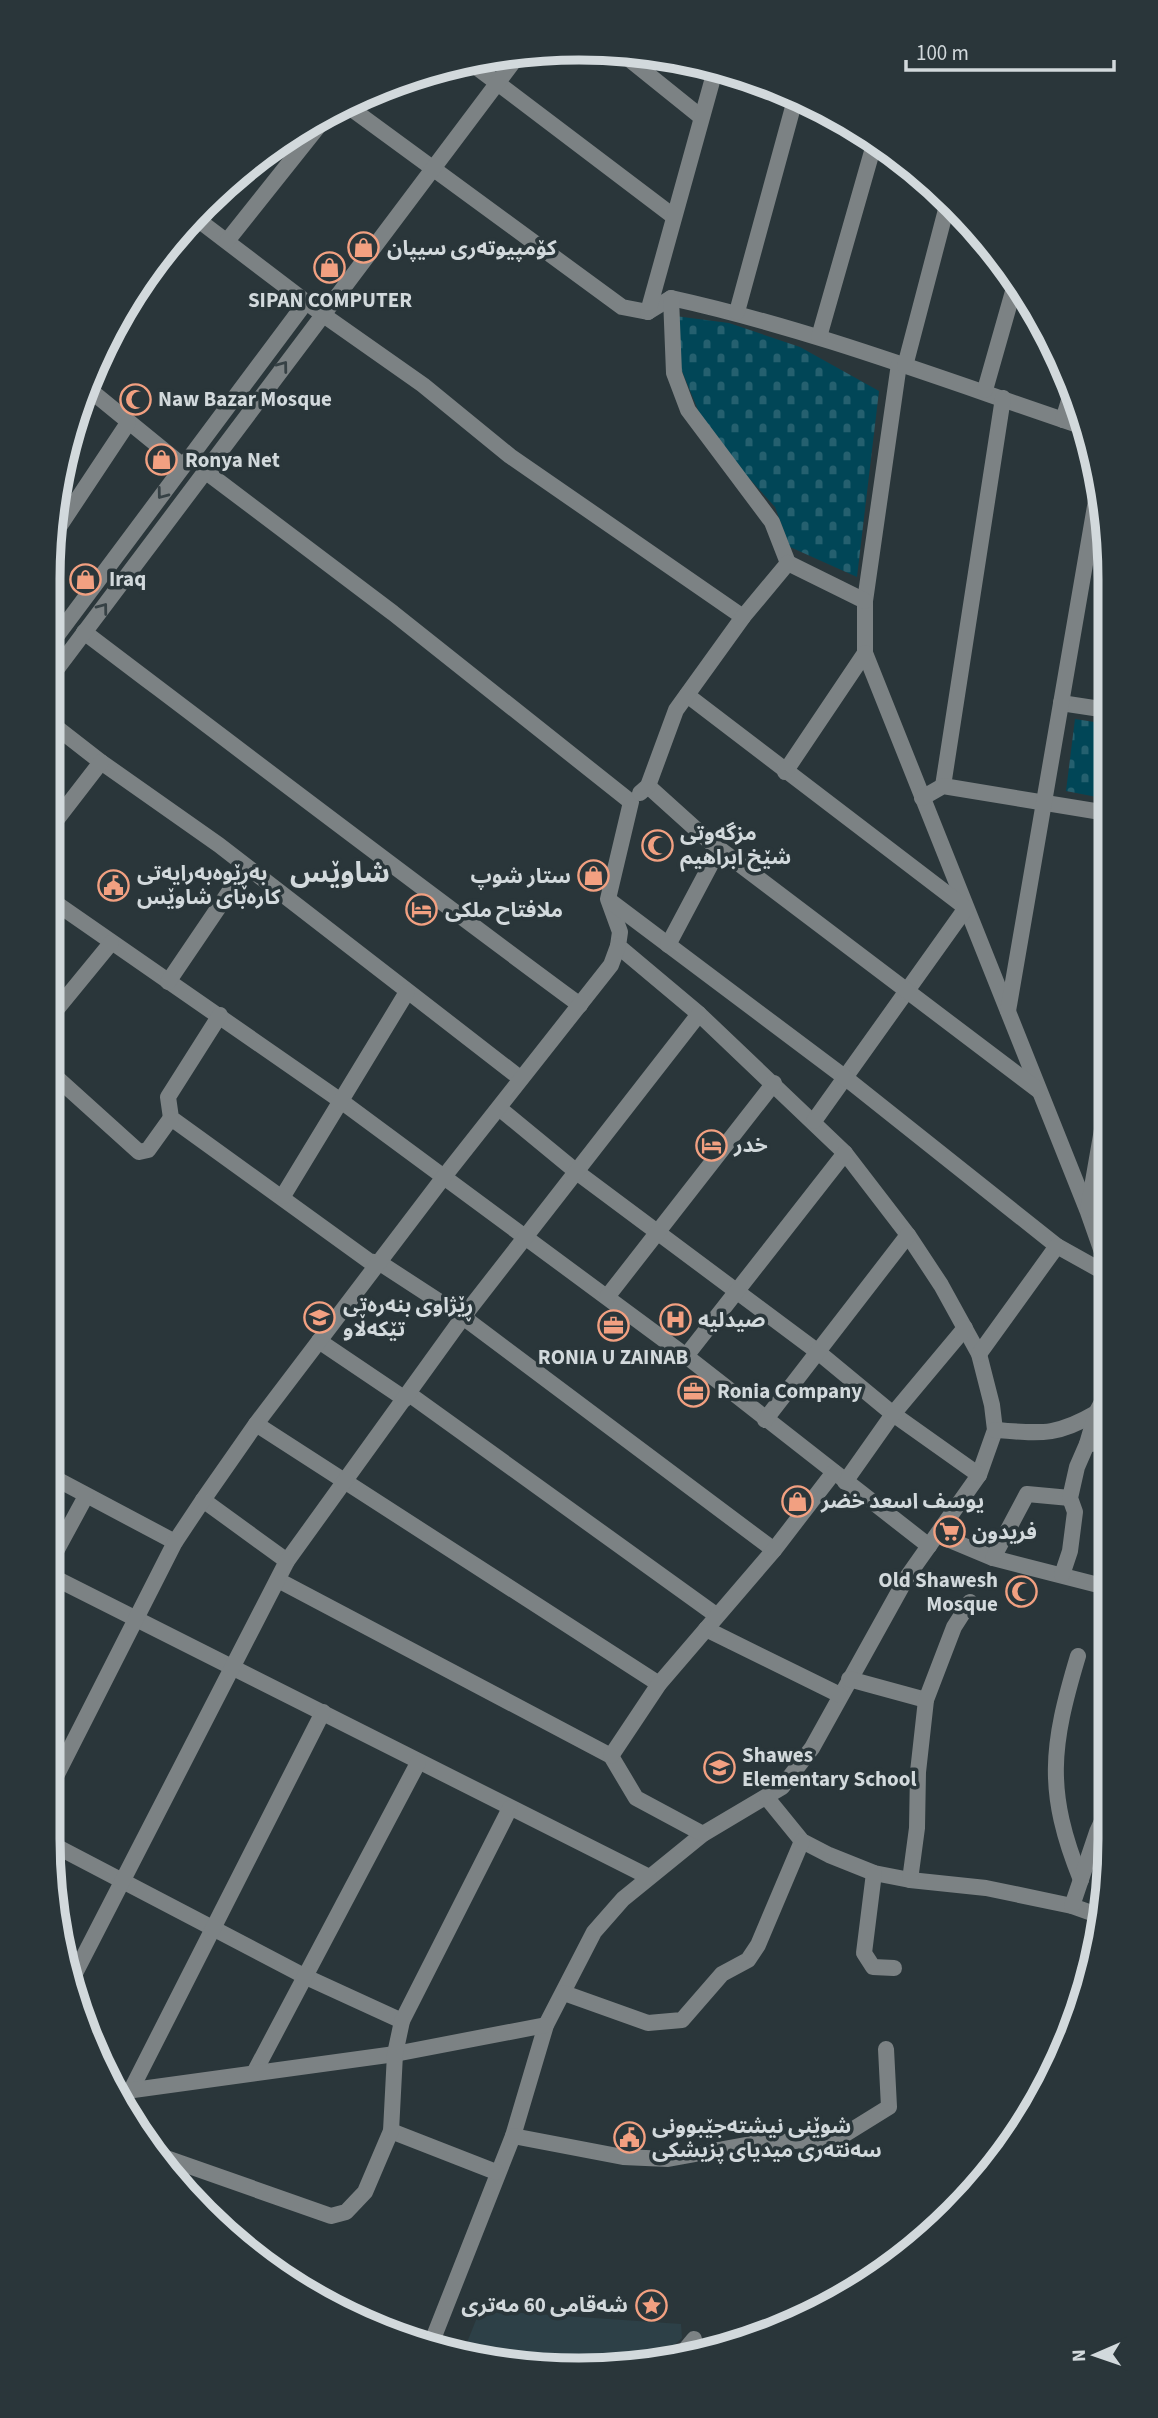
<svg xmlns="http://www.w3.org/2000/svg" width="1158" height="2418" viewBox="0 0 1158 2418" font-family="'Source Sans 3','Noto Sans Arabic',sans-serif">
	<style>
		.built { fill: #2d4047 }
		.cemetery { fill: url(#cemetery-stones) }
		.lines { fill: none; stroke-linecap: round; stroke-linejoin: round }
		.minor { stroke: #7c8284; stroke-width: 16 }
		.oneway { stroke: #364145 }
		.labels { text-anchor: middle; stroke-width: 7; stroke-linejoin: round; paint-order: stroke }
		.poi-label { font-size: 21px; font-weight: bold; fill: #d2d9dc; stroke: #2a363a; text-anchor: start }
		.district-label { font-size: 28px; font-weight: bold; fill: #d2d9dc; stroke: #2a363a }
		.rim { fill: none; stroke: #d2d9dc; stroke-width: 9 }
	</style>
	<defs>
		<pattern id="cemetery-stones" width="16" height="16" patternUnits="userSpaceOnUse" patternTransform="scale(1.75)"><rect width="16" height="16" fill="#014657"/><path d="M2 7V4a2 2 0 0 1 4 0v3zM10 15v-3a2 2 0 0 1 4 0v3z" fill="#25606f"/></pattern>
	</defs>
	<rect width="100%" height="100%" fill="#2a363a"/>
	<path class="built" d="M480 2310 681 2324 682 2338 655 2364 648 2366 475 2360 462 2355Z"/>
	<g class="cemetery">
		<path d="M675 316 729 323 800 347 879 391 857 577 790 547 775 507 707 432 677 359Z"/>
		<path d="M1075 719 1107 724V799L1066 791Z"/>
	</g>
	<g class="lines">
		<g class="minor">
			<path d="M619 51 701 117"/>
			<path d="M467 60 673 216"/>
			<path d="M345 104 622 307 648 312 671 298C812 329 947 381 1084 427"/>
			<path d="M193 216 322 314 423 385 510 456 743 617"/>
			<path d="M227 241 329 113"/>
			<path d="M671 298 674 373 688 410 772 522 788 563"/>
			<path d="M648 312 716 67"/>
			<path d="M737 312 796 96"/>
			<path d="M819 337 875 141"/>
			<path d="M899 364 865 601V653L1088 1212 1109 1272"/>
			<path d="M905 366 948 202"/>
			<path d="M85 386 183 466"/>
			<path d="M985 390 1016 281"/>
			<path d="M1063 420 1073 387"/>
			<path d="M205 471 393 613 631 802 608 899 620 932 618 946 699 1014 845 1153 908 1235 941 1285 979 1354 992 1405 995 1430 979 1475 907 1577 812 1748 782 1787 703 1834 623 1899 594 1932 546 2025 513 2136 431 2344"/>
			<path d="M51 539 128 423"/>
			<path d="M84 632C249 757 413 882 580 1005"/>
			<path d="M47 649 306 302"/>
			<path d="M47 682 520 53"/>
			<path d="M687 695 966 908 814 1121"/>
			<path d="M1061 703 1107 710"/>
			<path d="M47 720 101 762 219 845 520 1078"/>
			<path d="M785 772 865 653"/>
			<path d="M648 786 709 841 1038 1090"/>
			<path d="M943 786 1003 398"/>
			<path d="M640 793 648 786 676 710 743 617 788 563 865 601"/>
			<path d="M922 798 943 786 1107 813"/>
			<path d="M47 832 101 762"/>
			<path d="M47 897 341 1101 686 1356 929 1546"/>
			<path d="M610 901 847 1079 1057 1246 1109 1275"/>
			<path d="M47 923 59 906"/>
			<path d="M668 945 719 849"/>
			<path d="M168 982 246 867"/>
			<path d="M1008 1011 1099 483"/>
			<path d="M220 1015 168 1097 171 1118 369 1261 380 1263 463 1317 774 1550"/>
			<path d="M47 1021 111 943"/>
			<path d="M47 1069 139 1152 148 1150 171 1118"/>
			<path d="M499 1108 578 1173 818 1352 893 1414 979 1475"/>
			<path d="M283 1196 407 992"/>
			<path d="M1088 1210 1108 1095"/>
			<path d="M607 1297 774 1083"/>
			<path d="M319 1341 405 1399"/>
			<path d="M979 1354 1057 1246"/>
			<path d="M686 1356 845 1153"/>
			<path d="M409 1394 716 1615"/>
			<path d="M765 1420 908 1235"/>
			<path d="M256 1424 659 1684"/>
			<path d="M995 1430C1040 1433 1055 1437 1096 1413"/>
			<path d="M1087 1444 1109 1443"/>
			<path d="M47 1474 175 1542"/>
			<path d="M845 1482 893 1414 965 1328"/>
			<path d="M203 1500 287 1561"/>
			<path d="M938 1535 993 1558 1110 1588"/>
			<path d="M993 1558 1027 1494 1070 1498"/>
			<path d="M47 1568 86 1496"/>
			<path d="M47 1574 649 1877"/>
			<path d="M1062 1575 1070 1551 1075 1512 1070 1498 1077 1467 1087 1444 1096 1413 1109 1389"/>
			<path d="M278 1580 611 1756 636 1798 703 1834"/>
			<path d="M706 1629 840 1695"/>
			<path d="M1078 1656C1051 1746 1045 1791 1081 1880"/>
			<path d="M849 1679 926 1700"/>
			<path d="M611 1756 659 1684 774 1550 834 1472"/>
			<path d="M47 1794 175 1542 203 1500 256 1424 443 1178 611 965 618 946"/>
			<path d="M767 1798 802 1841 829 1855 874 1873 910 1880 986 1888 1072 1906 1103 1917"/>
			<path d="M48 1842 306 1977 402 2021"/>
			<path d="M874 1873 864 1953 873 1967 894 1968"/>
			<path d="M910 1880 917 1828 918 1772 926 1700 954 1627 970 1602"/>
			<path d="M1072 1906 1097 1832 1111 1802"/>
			<path d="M71 1981 287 1561 463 1317 699 1014"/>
			<path d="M564 1993 648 2023 682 2020 722 1974 748 1960 758 1945 802 1841"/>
			<path d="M254 2073 418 1763"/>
			<path d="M131 2090 323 1712"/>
			<path d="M119 2092 395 2054 546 2025"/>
			<path d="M391 2131 496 2172"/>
			<path d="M513 2136 623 2157 668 2159 751 2144 839 2138 889 2107 886 2049"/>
			<path d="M152 2153 331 2216 346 2212 365 2192 391 2131 395 2054 402 2021 510 1808"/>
			<path d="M679 2357 694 2339"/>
		</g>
	</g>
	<defs><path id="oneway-chevron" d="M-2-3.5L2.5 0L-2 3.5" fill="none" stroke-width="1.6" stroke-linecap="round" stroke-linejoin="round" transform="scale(1.75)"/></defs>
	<g class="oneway">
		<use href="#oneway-chevron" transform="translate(283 366) rotate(-53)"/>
		<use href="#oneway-chevron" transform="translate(162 494) rotate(127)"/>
		<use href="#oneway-chevron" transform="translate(103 608) rotate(-53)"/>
	</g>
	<defs>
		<symbol id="shop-ring" viewBox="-11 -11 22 22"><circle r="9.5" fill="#2a363a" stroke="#f2a081" stroke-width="1.5"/><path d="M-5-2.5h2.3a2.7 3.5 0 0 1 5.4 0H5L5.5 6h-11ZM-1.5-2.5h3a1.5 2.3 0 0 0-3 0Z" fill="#f2a081"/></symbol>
		<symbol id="mosque-ring" viewBox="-11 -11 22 22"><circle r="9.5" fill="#2a363a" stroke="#f2a081" stroke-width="1.5"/><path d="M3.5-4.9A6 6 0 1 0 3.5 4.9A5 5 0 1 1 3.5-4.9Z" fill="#f2a081"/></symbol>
		<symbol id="civic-ring" viewBox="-11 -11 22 22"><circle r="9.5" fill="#2a363a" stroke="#f2a081" stroke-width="1.5"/><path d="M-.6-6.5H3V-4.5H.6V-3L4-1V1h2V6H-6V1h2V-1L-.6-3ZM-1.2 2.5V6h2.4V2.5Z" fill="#f2a081"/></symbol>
		<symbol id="hotel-ring" viewBox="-11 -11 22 22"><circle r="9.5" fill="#2a363a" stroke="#f2a081" stroke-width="1.5"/><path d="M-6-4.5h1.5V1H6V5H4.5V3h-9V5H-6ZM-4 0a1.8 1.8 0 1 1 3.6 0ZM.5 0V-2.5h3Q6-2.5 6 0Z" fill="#f2a081"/></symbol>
		<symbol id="school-ring" viewBox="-11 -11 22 22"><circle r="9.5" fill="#2a363a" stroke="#f2a081" stroke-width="1.5"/><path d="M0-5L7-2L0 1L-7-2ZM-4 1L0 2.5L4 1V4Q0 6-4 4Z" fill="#f2a081"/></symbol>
		<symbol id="hospital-ring" viewBox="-11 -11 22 22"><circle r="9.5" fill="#2a363a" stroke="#f2a081" stroke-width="1.5"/><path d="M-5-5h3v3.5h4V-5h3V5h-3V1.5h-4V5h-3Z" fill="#f2a081"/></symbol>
		<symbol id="office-ring" viewBox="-11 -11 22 22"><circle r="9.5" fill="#2a363a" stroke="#f2a081" stroke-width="1.5"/><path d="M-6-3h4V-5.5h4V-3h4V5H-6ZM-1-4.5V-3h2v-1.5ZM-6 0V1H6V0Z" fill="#f2a081"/></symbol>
		<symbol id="supermarket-ring" viewBox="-11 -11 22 22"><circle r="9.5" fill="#2a363a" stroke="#f2a081" stroke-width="1.5"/><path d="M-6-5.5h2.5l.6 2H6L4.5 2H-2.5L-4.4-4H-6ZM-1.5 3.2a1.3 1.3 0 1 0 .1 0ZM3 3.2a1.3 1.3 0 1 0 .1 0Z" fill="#f2a081"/></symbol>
		<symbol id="sight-ring" viewBox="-11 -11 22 22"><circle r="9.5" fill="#2a363a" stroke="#f2a081" stroke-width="1.5"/><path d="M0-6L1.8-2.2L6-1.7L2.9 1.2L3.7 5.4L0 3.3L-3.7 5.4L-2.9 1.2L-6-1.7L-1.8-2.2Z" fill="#f2a081"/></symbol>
	</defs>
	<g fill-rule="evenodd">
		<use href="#shop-ring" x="346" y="230" width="35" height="35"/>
		<use href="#shop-ring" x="312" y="250" width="35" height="35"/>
		<use href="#mosque-ring" x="118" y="382" width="35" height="35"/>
		<use href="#shop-ring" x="144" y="442" width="35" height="35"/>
		<use href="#shop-ring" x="68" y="562" width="35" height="35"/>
		<use href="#mosque-ring" x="640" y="828" width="35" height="35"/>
		<use href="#shop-ring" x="576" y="858" width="35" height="35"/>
		<use href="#civic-ring" x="96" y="868" width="35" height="35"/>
		<use href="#hotel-ring" x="404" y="892" width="35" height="35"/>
		<use href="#hotel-ring" x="694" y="1128" width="35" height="35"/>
		<use href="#school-ring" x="302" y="1300" width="35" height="35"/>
		<use href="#hospital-ring" x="658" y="1302" width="35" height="35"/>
		<use href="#office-ring" x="596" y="1308" width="35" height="35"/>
		<use href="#office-ring" x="676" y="1374" width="35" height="35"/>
		<use href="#shop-ring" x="780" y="1484" width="35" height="35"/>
		<use href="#supermarket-ring" x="932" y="1514" width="35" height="35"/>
		<use href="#mosque-ring" x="1004" y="1574" width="35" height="35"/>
		<use href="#school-ring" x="702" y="1750" width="35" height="35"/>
		<use href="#civic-ring" x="612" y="2120" width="35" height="35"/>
		<use href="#sight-ring" x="634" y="2288" width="35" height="35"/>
	</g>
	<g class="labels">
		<g class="poi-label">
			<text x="387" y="255">کۆمپیوتەری سیپان</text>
			<text x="330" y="307" text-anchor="middle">SIPAN COMPUTER</text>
			<text x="158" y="406">Naw Bazar Mosque</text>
			<text x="185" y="467">Ronya Net</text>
			<text x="109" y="586">Iraq</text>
			<text x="680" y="840">مزگەوتی<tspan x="680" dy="24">شێخ ابراهیم</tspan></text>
			<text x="137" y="880">بەڕێوەبەرایەتی<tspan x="137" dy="24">کارەبای شاوێس</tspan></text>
			<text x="571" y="883" text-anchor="end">ستار شوپ</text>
			<text x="445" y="917">ملافتاح ملکی</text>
			<text x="734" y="1152">خدر</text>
			<text x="343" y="1312">ڕێژاوی بنەرەتی<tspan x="343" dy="24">تێکەڵاو</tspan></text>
			<text x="698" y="1327">صیدلیە</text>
			<text x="613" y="1364" text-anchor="middle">RONIA U ZAINAB</text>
			<text x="717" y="1398">Ronia Company</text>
			<text x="821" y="1508">يوسف اسعد خضر</text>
			<text x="972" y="1539">فريدون</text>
			<text x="998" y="1587" text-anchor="end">Old Shawesh<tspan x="998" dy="24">Mosque</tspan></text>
			<text x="742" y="1762">Shawes<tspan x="742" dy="24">Elementary School</tspan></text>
			<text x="652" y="2133">شوێنی نیشتەجێبوونی<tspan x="652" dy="24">سەنتەری میدیای پزیشکی</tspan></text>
			<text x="628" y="2312" text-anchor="end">شەقامی 60 مەتری</text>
		</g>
		<g class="district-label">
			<text x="340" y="882">شاوێس</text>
		</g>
	</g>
	<path d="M0 0H1158V2418H0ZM579 60H579A519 519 0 0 1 1098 579V1839A519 519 0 0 1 579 2358H579A519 519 0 0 1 60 1839V579A519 519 0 0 1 579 60Z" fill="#2a363a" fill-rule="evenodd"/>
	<path class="rim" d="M579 60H579A519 519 0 0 1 1098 579V1839A519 519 0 0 1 579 2358H579A519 519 0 0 1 60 1839V579A519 519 0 0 1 579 60Z"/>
	<g transform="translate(1095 2355) rotate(268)" stroke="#2a363a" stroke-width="5" paint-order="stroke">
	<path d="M0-5L12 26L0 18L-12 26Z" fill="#d2d9dc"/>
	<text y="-10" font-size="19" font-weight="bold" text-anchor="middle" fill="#d2d9dc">N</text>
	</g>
	<path d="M906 60v10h208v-10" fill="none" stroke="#d2d9dc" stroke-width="3.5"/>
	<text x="916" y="60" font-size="21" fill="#d2d9dc" stroke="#2a363a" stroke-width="5" paint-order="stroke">100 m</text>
</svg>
